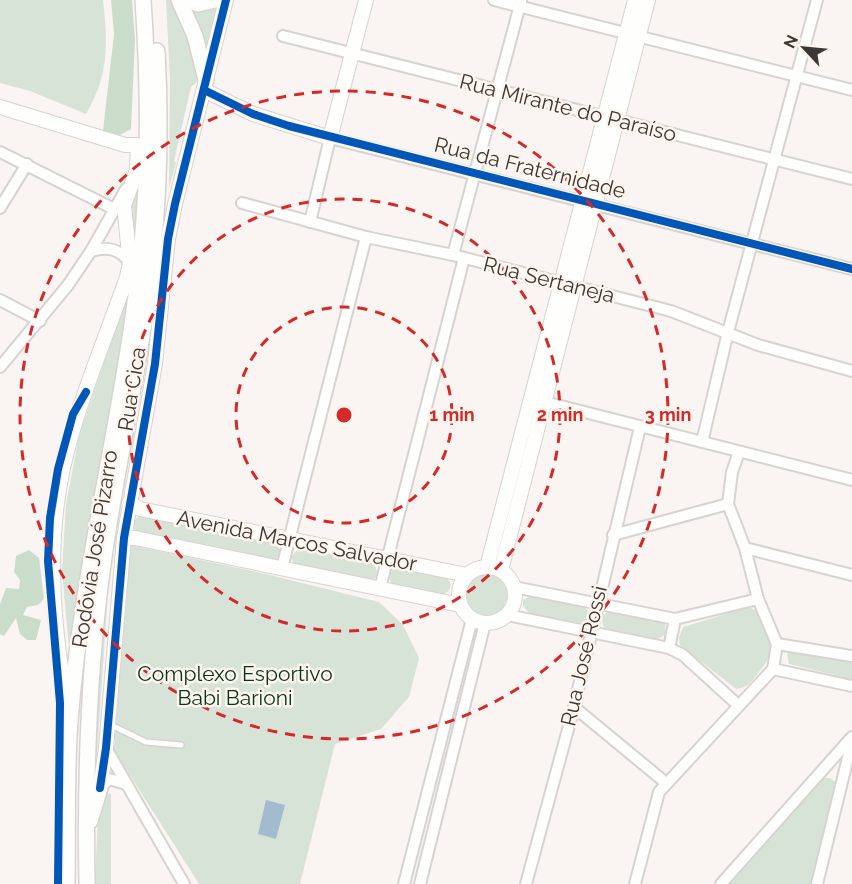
<svg xmlns="http://www.w3.org/2000/svg" width="852" height="884" viewBox="0 0 852 884" font-family="Raleway,sans-serif">
	<style>
		.green { fill: #d8e3d7 }
		.forest { fill: #caddcb }
		.water { fill: #a2bbce }
		.lines { fill: none; stroke-linecap: round; stroke-linejoin: round }
		.lane-casing { stroke: #d7d3d0; stroke-width: 8 }
		.street-casing { stroke: #d7d3d0; stroke-width: 14 }
		.secondary-casing { stroke: #d7d3d0; stroke-width: 16 }
		.primary-casing { stroke: #d7d3d0; stroke-width: 18 }
		.lane { stroke: #fefefd; stroke-width: 5 }
		.street { stroke: #fefefd; stroke-width: 10 }
		.secondary { stroke: #fefefd; stroke-width: 14 }
		.primary { stroke: #fefefd; stroke-width: 15 }
		.cycleway-casing { stroke: #fdf5ee; stroke-width: 11 }
		.cycleway { stroke: #0057b8; stroke-width: 8 }
		.ring { fill: none; stroke: #d62828; stroke-width: 3; stroke-dasharray: 10 8 }
		.labels { text-anchor: middle; stroke-width: 5; stroke-linejoin: round; paint-order: stroke }
		.street-label { font-size: 21px; fill: #3b3734; stroke: #fdf5ee }
		.park-label { font-size: 21px; fill: #073519; stroke: #fdf5ee }
		.centre { fill: #d62828; stroke: #fdf5ee; stroke-width: 3 }
		.ring-label { font-size: 18px; text-anchor: middle; font-weight: bold; fill: #d62828; stroke: #fdf5ee; stroke-width: 5; stroke-linejoin: round; paint-order: stroke }
	</style>
	<rect width="100%" height="100%" fill="#faf5f2"/>
	<g class="green">
		<path d="M0 0H103C108 44 109 75 86 114L30 91 0 83Z"/>
		<path d="M166 0H171L190 43 197 82 191 87 174 161 176 163 169 188 170 79Z"/>
		<path d="M189 9 199 12 217 9 206 49Z"/>
		<path d="M137 185 139 196 128 325 115 380 83 558 70 659 62 572 66 504 79 436 126 297 131 207Z"/>
		<path d="M140 515 276 542 281 551 276 560 271 561 135 532 133 522Z"/>
		<path d="M130 545 266 574 379 602 403 625 419 658 409 697 381 729 335 744 300 884H199L114 750Z"/>
		<path d="M300 547 374 563 378 574 373 580 295 566 291 557Z"/>
		<path d="M396 567 448 579 451 584 449 591 442 595 391 585 389 573Z"/>
		<circle cx="487" cy="595" r="22"/>
		<path d="M108 592 97 755 94 770 101 643Z"/>
		<path d="M532 595 583 606 591 614 590 618 581 623 530 614 523 606V600Z"/>
		<path d="M749 607 761 613C772 643 780 646 758 673 751 682 748 688 736 689L680 645 679 638 683 627Z"/>
		<path d="M611 611 659 621 665 624 666 634 658 639 609 629 603 627 602 615Z"/>
		<path d="M795 649 852 660V679L789 664 787 654Z"/>
		<path d="M821 778H830L838 784 814 884H730Z"/>
		<path d="M106 793 111 794V884H95L98 814Z"/>
	</g>
	<g class="forest">
		<path d="M111 0H132L135 40 131 129 120 135 103 131 114 34Z"/>
		<path d="M29 550 39 558 44 599 38 605 27 607 23 615 41 620 36 640H27L20 634 16 618 4 636 0 634V604L6 588 19 589 20 580 14 572 16 556Z"/>
	</g>
	<path class="water" d="M266 800 285 805 276 839 258 834Z"/>
	<g class="lines">
		<defs>
			<path id="lane" d="M109 724 146 742 181 745"/>
			<g id="street">
				<path d="M494 0 852 90"/>
				<path d="M283 36 852 179"/>
				<path d="M0 152 114 209"/>
				<path d="M242 203 366 237 453 255 671 311 758 345 852 371"/>
				<path d="M0 208 27 164"/>
				<path d="M310 222 330 138 852 269"/>
				<path d="M91 251C108 246 120 249 130 263"/>
				<path d="M453 255 521 1"/>
				<path d="M0 300 40 321"/>
				<path d="M0 367 68 285 91 251 126 189"/>
				<path d="M545 402 852 480"/>
				<path d="M702 442 728 332 817 0"/>
				<path d="M739 452 732 472 728 504 745 548 758 599 777 644"/>
				<path d="M613 535 728 504"/>
				<path d="M745 548 852 575"/>
				<path d="M282 568 366 237"/>
				<path d="M514 587 675 619 758 599"/>
				<path d="M380 588 464 258"/>
				<path d="M507 615 669 648 683 655 738 705"/>
				<path d="M777 644 852 656"/>
				<path d="M669 648 675 619"/>
				<path d="M773 669 852 686"/>
				<path d="M574 707 666 783"/>
				<path d="M106 748 184 884"/>
				<path d="M100 788 109 779 126 784"/>
				<path d="M404 884 472 619"/>
				<path d="M420 884 485 623"/>
				<path d="M526 884 574 707 640 427"/>
				<path d="M635 884 659 792 773 669 777 644"/>
				<path d="M721 884 852 737"/>
				<path d="M817 884 852 741"/>
			</g>
			<g id="secondary">
				<path d="M204 90 253 114 330 138 366 0"/>
				<path d="M0 107 125 145H138L137 170 124 205 130 263 127 277C105 340 78 402 63 468 46 546 53 631 68 709"/>
				<path d="M129 503 140 509 467 575"/>
				<path d="M124 538H135L460 605"/>
				<circle cx="487" cy="595" r="28"/>
				<path d="M487 567 635 0"/>
				<path d="M501 570 648 0"/>
				<path d="M100 788 106 748 124 538 155 364 168 239 175 204 226 0"/>
			</g>
			<g id="primary">
				<path d="M179 0 195 36 206 80"/>
				<path d="M188 0 198 4 215 0"/>
				<path d="M90 821 100 788"/>
				<path d="M67 884C68 830 66 775 70 721 82 566 123 416 140 263 150 175 149 88 143 0"/>
				<path d="M87 884C85 779 88 676 102 572 113 487 132 403 145 317 158 229 162 140 157 51"/>
			</g>
		</defs>
		<use href="#lane" class="lane-casing"/>
		<use href="#street" class="street-casing"/>
		<use href="#secondary" class="secondary-casing"/>
		<use href="#primary" class="primary-casing"/>
		<use href="#lane" class="lane"/>
		<use href="#street" class="street"/>
		<use href="#secondary" class="secondary"/>
		<use href="#primary" class="primary"/>
		<defs>
			<g id="cycleway">
				<path d="M204 90 253 114 289 126 852 269"/>
				<path d="M100 788 106 748 124 538 155 364 168 239 175 204 226 0"/>
				<path d="M58 884 60 703 48 561 50 518 58 469 73 414 86 392"/>
			</g>
		</defs>
		<use href="#cycleway" class="cycleway-casing"/>
		<use href="#cycleway" class="cycleway"/>
	</g>
	<g class="ring">
		<circle cx="344" cy="415" r="108"/>
		<circle cx="344" cy="415" r="216"/>
		<circle cx="344" cy="415" r="324"/>
	</g>
	<g class="labels">
		<g class="street-label">
			<text transform="translate(568 108) rotate(14)" y="7">Rua Mirante do Paraíso</text>
			<text transform="translate(530 168) rotate(14)" y="7">Rua da Fraternidade</text>
			<text transform="translate(549 280) rotate(14)" y="7">Rua Sertaneja</text>
			<text transform="translate(132 389) rotate(-81)" y="7">Rua Cica</text>
			<text transform="translate(297 541) rotate(11)" y="7">Avenida Marcos Salvador</text>
			<text transform="translate(95 549) rotate(-81)" y="7">Rodovia José Pizarro</text>
			<text transform="translate(584 656) rotate(-77)" y="7">Rua José Rossi</text>
		</g>
		<g class="park-label">
			<text x="235" y="681">Complexo Esportivo<tspan x="235" dy="24">Babi Barioni</tspan></text>
		</g>
	</g>
	<circle cx="344" cy="415" r="9" class="centre"/>
	<g class="ring-label">
		<text x="452" y="421">1 min</text>
		<text x="560" y="421">2 min</text>
		<text x="668" y="421">3 min</text>
	</g>
	<g transform="translate(804 48) rotate(296)" stroke="#fdf5ee" stroke-width="4.5" paint-order="stroke">
	<path d="M0-4.5L10 22L0 15L-10 22Z" fill="#3b3734"/>
	<text y="-9" font-size="16" font-weight="bold" text-anchor="middle" fill="#3b3734">N</text>
	</g>
</svg>
